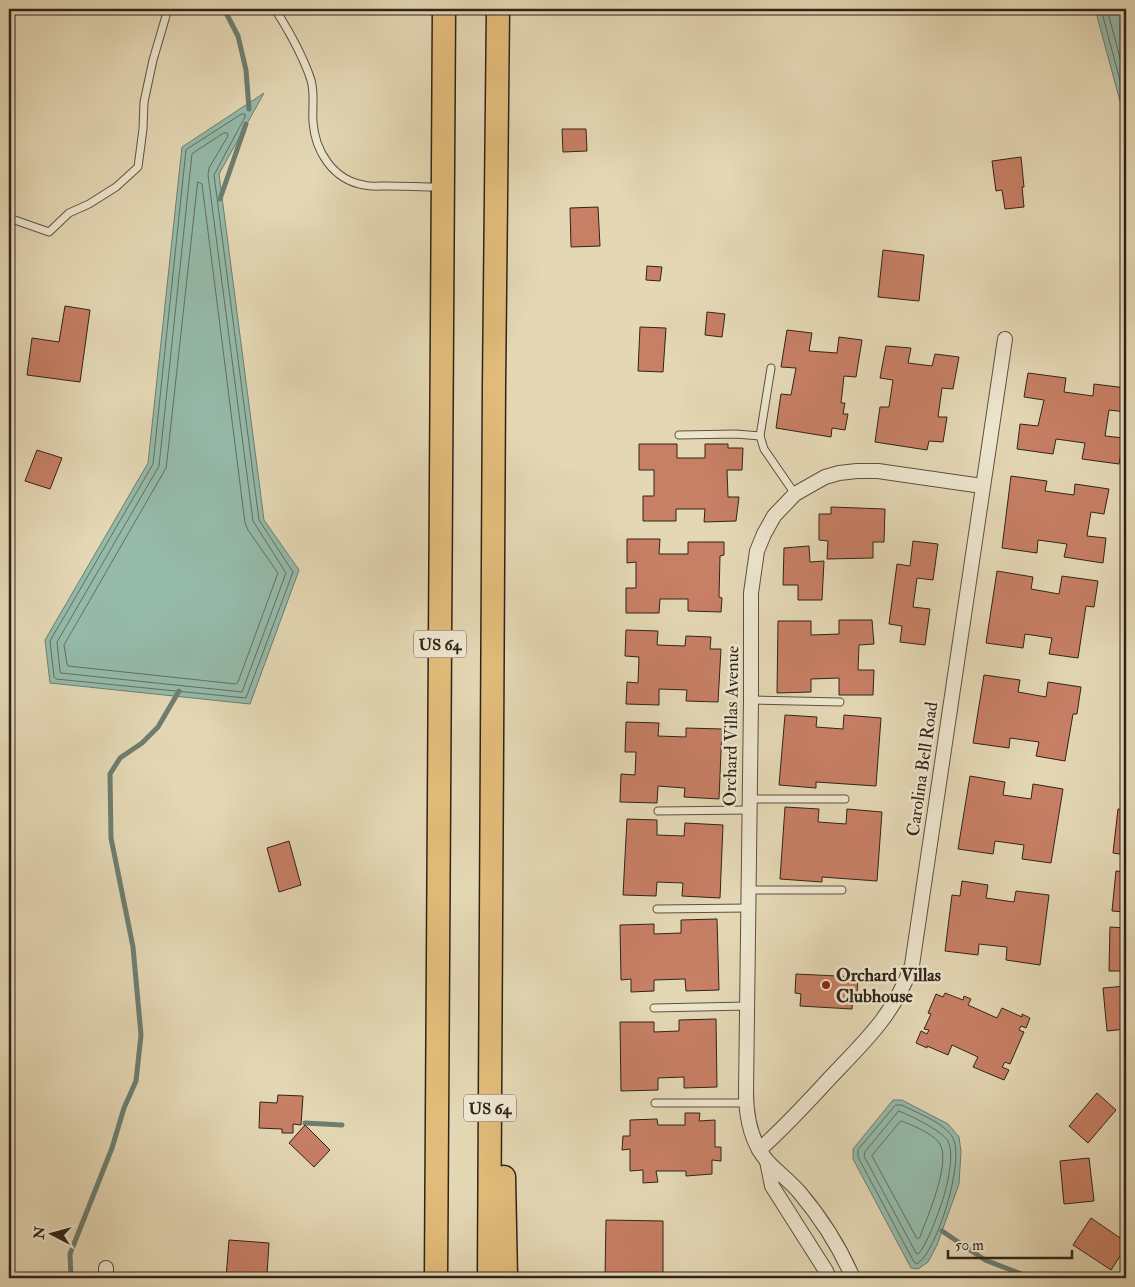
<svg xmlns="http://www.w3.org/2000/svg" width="1135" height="1287" viewBox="0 0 1135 1287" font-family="'IM FELL Double Pica',serif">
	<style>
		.water { fill: #95baaa; stroke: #6d7e70 }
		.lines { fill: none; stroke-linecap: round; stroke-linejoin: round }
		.shore { stroke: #626f61; stroke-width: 1 }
		.stream { stroke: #6d7e70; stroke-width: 5 }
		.building { fill: #c77f65; stroke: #302418 }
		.service-casing { stroke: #5d513f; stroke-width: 9 }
		.minor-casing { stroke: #5d513f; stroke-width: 16 }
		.trunk-casing { stroke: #302418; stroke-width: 25 }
		.service { stroke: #ede5ce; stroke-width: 7 }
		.minor { stroke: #ede5ce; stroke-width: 14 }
		.trunk { stroke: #e2bc7a; stroke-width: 22 }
		.poi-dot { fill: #8f2418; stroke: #ede5ce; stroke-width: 2 }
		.labels { text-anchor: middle; stroke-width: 5; stroke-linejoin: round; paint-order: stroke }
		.shield { fill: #ede5ce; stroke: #695e4f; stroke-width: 1 }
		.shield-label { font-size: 16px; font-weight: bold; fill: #302418 }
		.street-label { font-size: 18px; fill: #302418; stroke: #ede5ce }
		.poi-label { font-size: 18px; font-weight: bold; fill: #302418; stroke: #ede5ce; text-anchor: start }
	</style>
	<rect width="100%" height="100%" fill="#e4d7b4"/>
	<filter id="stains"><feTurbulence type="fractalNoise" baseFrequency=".004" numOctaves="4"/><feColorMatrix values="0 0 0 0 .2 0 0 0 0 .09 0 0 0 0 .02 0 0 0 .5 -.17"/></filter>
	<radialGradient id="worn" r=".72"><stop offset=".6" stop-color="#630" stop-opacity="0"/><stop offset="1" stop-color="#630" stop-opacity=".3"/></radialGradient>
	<g class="water">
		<path d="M1095 9H1126V123Z"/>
		<path d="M264 93 219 174 264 520 299 570 250 704 50 683 45 640 148 463 182 147Z"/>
		<path d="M893 1100H902L948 1124 959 1137 961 1151 959 1184 937 1245 928 1262 918 1269 911 1268 853 1159V1149Z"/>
	</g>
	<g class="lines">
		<g class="shore">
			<path d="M1101 9 1126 103"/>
			<path d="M1107 9 1126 80"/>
			<path d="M242 114H245V117L214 175 259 520 293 572 246 698 56 679 54 677 50 641 153 464 186 150Z"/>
			<path d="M224 133H227L228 136 209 168 208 175 253 521 286 573 242 692 61 673 60 671 57 642 159 466 192 154Z"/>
			<path d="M198 182 202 184 245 523 248 530 278 573 238 682 236 684 68 666 67 664 64 645 166 468Z"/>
			<path d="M896 1105H902C917 1113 945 1123 953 1138 965 1160 937 1252 917 1264L914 1262 858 1157V1150Z"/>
			<path d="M899 1111C911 1116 941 1130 948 1141 953 1151 950 1169 948 1179 946 1194 928 1245 918 1254L916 1253 864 1156 865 1152Z"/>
			<path d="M901 1121C911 1124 935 1135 940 1144 951 1164 927 1217 920 1237L918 1239 916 1237 872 1156Z"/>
		</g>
		<g class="stream">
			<path d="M224 9 238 36 246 70 249 109"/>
			<path d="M220 199 246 124"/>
			<path d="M305 1123 342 1125"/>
			<path d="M942 1231 985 1260 1032 1278"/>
			<path d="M71 1278 70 1254 112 1148 124 1108 136 1081 141 1035 133 947 111 838 110 774 120 758 142 743 158 727 179 691"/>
		</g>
	</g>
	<g class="building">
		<path d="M562 129H586L587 151 563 152Z"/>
		<path d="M1021 157 1024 187H1022L1024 207 1005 209 1002 190 996 191 992 161Z"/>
		<path d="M598 207 600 246 571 247 570 208Z"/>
		<path d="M883 250 924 255 919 301 878 297Z"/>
		<path d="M647 266 662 267 660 281 646 280Z"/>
		<path d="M65 306 90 310 80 382 27 375 32 338 59 342Z"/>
		<path d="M707 312 725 314 722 337 705 335Z"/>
		<path d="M640 327 666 328 663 372 638 371Z"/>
		<path d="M787 330 812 333 809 351 837 353 839 337 862 340 856 377 844 376 841 403H845L843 414H848L845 430 832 428 831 437 776 428 781 394 791 395 796 368 781 367Z"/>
		<path d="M886 346 911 348 908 363 932 366 935 354 959 357 953 389 942 388 938 417H947L943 442 929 441 927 450 875 442 880 407H889L893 380 880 378Z"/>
		<path d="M1028 373 1066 378 1064 392 1093 396 1094 384 1126 388V412L1109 410 1105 436 1124 438 1119 464 1082 459 1085 443 1056 439 1053 454 1017 449 1020 424 1038 426 1044 400 1024 397Z"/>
		<path d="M639 444H677V458H705V444H728V448H743L742 470H727L728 497H739L736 521 704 522 705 509H676V521H643V496H654V470H639Z"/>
		<path d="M37 450 62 458 50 489 25 481Z"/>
		<path d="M1011 476 1047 481 1045 491 1074 495 1075 484 1109 489 1104 514 1091 512 1087 536 1106 538 1103 563 1064 557 1067 544 1038 540 1037 553 1002 548Z"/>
		<path d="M831 507 885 509 884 542H873V558L827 559 828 541 819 540V514H831Z"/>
		<path d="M627 539H660L659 554H688V542H724V555L720 556 719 597 722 598 721 612 688 611V599H660L659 613H626V588H636V562L627 563Z"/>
		<path d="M913 541 938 544 933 580 917 578 913 607 930 609 925 645 900 642 902 626 889 624 897 564 910 566Z"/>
		<path d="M809 546 810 562 824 561 822 600H798V585H783L784 548Z"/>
		<path d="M997 571 1033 577 1031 589 1059 594 1062 576 1098 581 1094 607 1086 606 1078 658 1049 654 1052 638 1025 634 1023 648 986 643Z"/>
		<path d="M839 620H872L874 644 859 645 858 670H874L873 695H839V678L811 679V692L777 693 778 621H811V635L839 634Z"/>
		<path d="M626 630 658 631 657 645 685 646 686 636 711 637 710 649H721L718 702 686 701 687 690 659 689V705L626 704 627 682 638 683 639 657 625 656Z"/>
		<path d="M984 675 1020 680 1018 692 1046 697 1048 682 1081 687 1077 714H1073L1065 761 1036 756 1039 742 1010 738 1009 748 973 743Z"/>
		<path d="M785 715 817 717 816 727 843 729 844 715 881 718 876 786 816 782V788L779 785Z"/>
		<path d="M626 722 659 723 658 736 686 737V728L722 729 719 799 684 797 685 788 658 786 657 803 620 802 621 774 635 775 636 752H625Z"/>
		<path d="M970 776 1005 782 1003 795 1031 799 1033 784 1063 789 1051 863 1022 859 1024 845 995 841 993 854 958 849Z"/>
		<path d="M785 807 819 809 818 822 846 824 847 809 882 812 877 881 822 877V882L780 879Z"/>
		<path d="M1118 809 1126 810V855L1113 853Z"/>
		<path d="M627 819 657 820V835L684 836 685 823 723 825 720 898 682 896 683 883 657 882 656 896 623 895Z"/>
		<path d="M289 841 301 885 279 892 267 848Z"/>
		<path d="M1116 871 1126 872V912L1112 911Z"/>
		<path d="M962 881 988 885 986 898 1014 902 1016 891 1049 895 1040 965 1006 960 1007 947 979 944 978 955 945 951 952 895 960 896Z"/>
		<path d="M717 919 719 990 686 991 685 979 654 980V991L631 992V979L621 980 620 925 654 924V934L681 933V920Z"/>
		<path d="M1110 927 1126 928V971H1109Z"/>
		<path d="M796 974 858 977 857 994H853L852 1009 800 1006 801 994 795 993Z"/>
		<path d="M1126 986V1029L1107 1031 1103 988Z"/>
		<path d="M945 993 963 1000 964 996 971 999 968 1005 997 1018 1002 1008 1022 1017V1014L1030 1018 1026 1028 1021 1026 1019 1030 1024 1032 1010 1064 1005 1062 1002 1067 1009 1070 1004 1080 973 1067 978 1057 952 1045 948 1055 927 1046V1048L916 1043 921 1031 927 1034 929 1030 924 1029 931 1014 928 1013 936 994 943 997Z"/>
		<path d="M9 994 14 995 9 1021Z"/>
		<path d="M716 1019 717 1087 684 1088V1077L658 1078V1090L621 1091 620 1022H654V1032L679 1031V1020Z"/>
		<path d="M1126 1070V1093L1121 1072Z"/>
		<path d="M1097 1093 1116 1110 1088 1143 1069 1126Z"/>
		<path d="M278 1095 303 1096 301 1125 293 1124V1133H282V1129L259 1128 260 1102 277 1103Z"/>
		<path d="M685 1113H700L699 1121 715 1120V1147H721V1161L712 1160V1174L686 1176V1171H656L658 1182 643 1183V1170L630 1171V1149L622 1150 623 1136H630V1120L657 1119 658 1125H685Z"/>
		<path d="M305 1125 330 1150 314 1167 289 1143Z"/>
		<path d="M1089 1158 1094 1201 1064 1204 1060 1161Z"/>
		<path d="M1091 1218 1126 1242V1247L1111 1270 1073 1245Z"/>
		<path d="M606 1220 663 1221V1278H605Z"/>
		<path d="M229 1240 269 1243 267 1274 253 1273V1278H226Z"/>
	</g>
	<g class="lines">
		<defs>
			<g id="service">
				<path d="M275 9C289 31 303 56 311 80 315 94 312 108 313 122 315 151 333 180 364 185 371 187 379 186 386 186 404 186 422 187 440 187"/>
				<path d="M9 218 49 232 69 213 89 204 116 187 138 167 143 129 144 102 153 60 168 9"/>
				<path d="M771 368 760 436 764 449 795 494"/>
				<path d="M679 435 736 434 760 436"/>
				<path d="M751 700 840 702"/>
				<path d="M749 799H845"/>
				<path d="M658 811 749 810"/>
				<path d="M749 890H842"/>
				<path d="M657 909 748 908"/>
				<path d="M654 1008 747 1006"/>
				<path d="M655 1103H746"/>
			</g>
			<g id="minor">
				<path d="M759 1150C784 1128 807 1103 829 1079 864 1042 894 1015 912 965L1005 339"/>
				<path d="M767 1161 772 1186 826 1271 829 1278"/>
				<path d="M106 1278V1268"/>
				<path d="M853 1278C840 1248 821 1218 800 1193 790 1181 777 1172 767 1161 751 1142 746 1115 746 1092L751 700V593L757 551 764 534 774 516 795 494 825 477 839 473 857 471H878L982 486"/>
			</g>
			<g id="trunk">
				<path d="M504 1177 506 1278"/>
				<path d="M436 1278 444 9"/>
				<path d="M489 1278 494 385 498 9"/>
			</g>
		</defs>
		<use href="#service" class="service-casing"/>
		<use href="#minor" class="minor-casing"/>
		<use href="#trunk" class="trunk-casing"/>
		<use href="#service" class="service"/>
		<use href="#minor" class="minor"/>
		<use href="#trunk" class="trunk"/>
	</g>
	<circle class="poi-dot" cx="826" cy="985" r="5"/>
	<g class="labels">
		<g class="shield">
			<rect x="414" y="630.5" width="52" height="27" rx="4"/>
			<rect x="464" y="1094.5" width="52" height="27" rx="4"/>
		</g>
		<g class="shield-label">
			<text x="440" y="650">US 64</text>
			<text x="490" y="1114">US 64</text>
		</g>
		<g class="street-label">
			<text transform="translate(731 726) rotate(-89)" y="6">Orchard Villas Avenue</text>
			<text transform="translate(922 769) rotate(-82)" y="6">Carolina Bell Road</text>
		</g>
		<g class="poi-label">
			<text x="836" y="981">Orchard Villas<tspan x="836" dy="21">Clubhouse</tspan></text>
		</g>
	</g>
	<rect width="1135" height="1287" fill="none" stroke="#e4d7b4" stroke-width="30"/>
	<rect x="10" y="10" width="1115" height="1267" fill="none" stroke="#302418" stroke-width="2.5"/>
	<rect x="15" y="15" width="1105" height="1257" fill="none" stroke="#302418"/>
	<g transform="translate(52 1234) rotate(276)" stroke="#ede5ce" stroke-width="4" paint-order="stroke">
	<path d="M0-4L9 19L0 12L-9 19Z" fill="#302418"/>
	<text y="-8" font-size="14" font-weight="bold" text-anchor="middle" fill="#302418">N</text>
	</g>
	<path d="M948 1250v8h124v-8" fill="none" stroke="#302418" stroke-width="2.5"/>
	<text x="955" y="1250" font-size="15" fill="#302418" stroke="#ede5ce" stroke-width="4" paint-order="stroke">50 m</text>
	<rect width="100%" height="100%" filter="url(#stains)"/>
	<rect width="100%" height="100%" fill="url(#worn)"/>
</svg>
